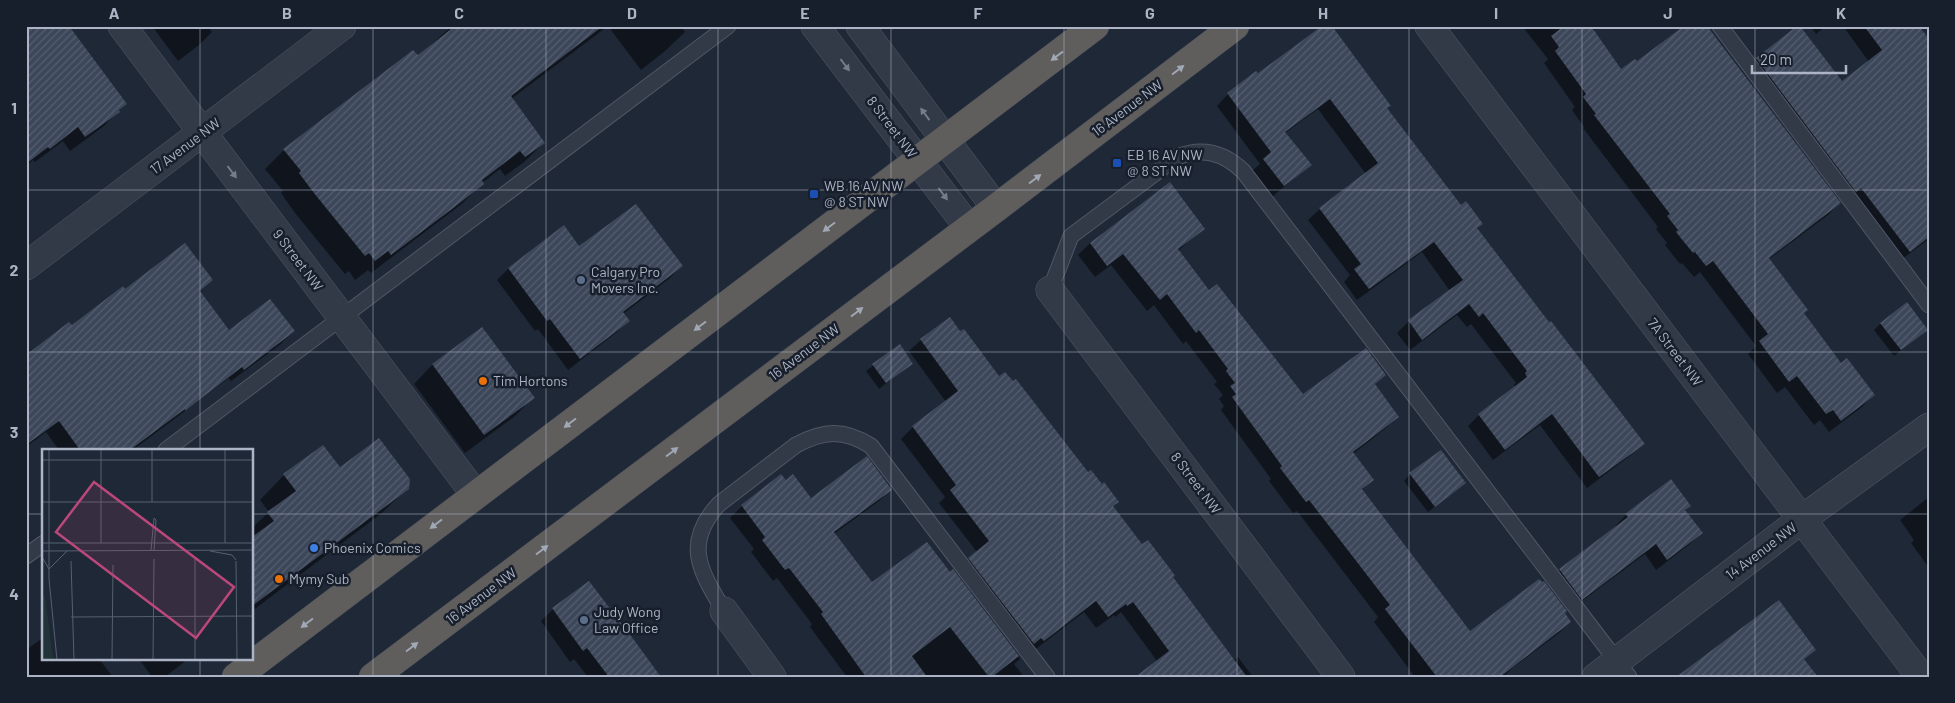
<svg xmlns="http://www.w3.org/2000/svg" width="1955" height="703" viewBox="0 0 1955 703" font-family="Barlow,sans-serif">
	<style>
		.shadow { fill: #0007 }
		.building { fill: url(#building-hatch) }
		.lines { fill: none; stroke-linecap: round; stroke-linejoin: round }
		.service-casing { stroke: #505766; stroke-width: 17 }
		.minor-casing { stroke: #505766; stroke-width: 29 }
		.trunk-casing { stroke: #3d4452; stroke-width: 29 }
		.service { stroke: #323a48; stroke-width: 15 }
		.minor { stroke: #323a48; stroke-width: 28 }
		.trunk { stroke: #5f5e5c; stroke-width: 28 }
		.oneway { fill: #a0a7b5 }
		.oneway2 { fill: #757d8d }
		.grid { fill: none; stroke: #acb4c5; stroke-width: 1; stroke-opacity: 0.55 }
		.transit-dot { fill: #1a4fb4; stroke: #181f2c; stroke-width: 2 }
		.service-dot { fill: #5c6f8a; stroke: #181f2c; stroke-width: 2 }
		.food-dot { fill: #e8710a; stroke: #181f2c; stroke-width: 2 }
		.shop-dot { fill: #3f7fe0; stroke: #181f2c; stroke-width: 2 }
		.labels { text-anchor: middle; stroke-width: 5; stroke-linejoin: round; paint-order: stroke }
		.street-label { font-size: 14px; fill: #acb4c5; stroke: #181f2c }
		.poi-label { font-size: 14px; fill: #acb4c5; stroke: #181f2c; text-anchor: start }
		.inset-road { fill: none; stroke: #576070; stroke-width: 1 }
		.view { fill: #bb477b; fill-opacity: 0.15; stroke: #bb477b; stroke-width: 2.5 }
		.inset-edge { fill: none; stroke: #acb4c5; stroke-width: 2.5 }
		.neatline { fill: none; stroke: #acb4c5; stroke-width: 2 }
		.grid-label { font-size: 16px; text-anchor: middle; font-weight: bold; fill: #acb4c5 }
	</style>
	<defs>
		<pattern id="building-hatch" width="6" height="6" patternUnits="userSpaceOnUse" patternTransform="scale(1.25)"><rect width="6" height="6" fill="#3d475a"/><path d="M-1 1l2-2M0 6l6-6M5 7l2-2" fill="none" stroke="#565f70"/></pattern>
	</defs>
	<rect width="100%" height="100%" fill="#1f2837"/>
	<g class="shadow">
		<path d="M26 26 125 104 104 126 70 151 63 141 35 162 33 160 26 166Z"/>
		<path d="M152 26H215L210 30 212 32 199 45 178 61Z"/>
		<path d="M452 26H608L511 99 544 143 524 162 505 176 500 169 482 183 463 203 371 273 368 270 355 280 349 271 345 274 295 213 281 193 283 191 265 169 284 150 417 57Z"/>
		<path d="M608 26H681L685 32 665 51 641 70Z"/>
		<path d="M1522 26H1598L1593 31 1621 70 1839 203 1828 215 1768 260 1803 313 1841 365 1873 395 1862 407 1829 432 1820 420 1814 425 1785 387 1777 393 1748 354 1756 346 1700 272 1694 277 1682 263 1680 264 1665 245 1667 243 1656 229 1658 227 1583 128 1584 127 1572 110 1575 107 1544 63 1548 59Z"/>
		<path d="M1810 26H1826L1816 34Z"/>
		<path d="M1843 26H1915L1929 41V239L1898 262 1745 71 1757 59 1799 27 1842 82 1869 62Z"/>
		<path d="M1256 73 1386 109 1461 206 1482 224 1476 229 1643 444 1631 455 1587 488 1540 425 1493 460 1468 426 1479 415 1515 387 1514 385 1516 383 1471 324 1467 327 1457 315 1410 350 1397 333 1409 321 1450 291 1422 252 1357 300 1344 282 1350 275 1308 220 1320 209 1366 174 1318 109 1285 133 1310 165 1272 197 1252 171 1260 164 1217 106 1228 94Z"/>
		<path d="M1203 228 1178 251 1209 292 1303 396 1385 375 1374 385 1398 417 1386 428 1353 454 1372 480 1361 491 1469 633 1563 613 1570 622 1558 634 1512 668 1504 677H1415L1374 622 1378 617 1297 511 1293 513 1269 481 1271 479 1221 410 1224 406 1219 399 1223 395 1214 384 1217 382 1186 341 1183 344 1154 305 1147 311 1111 265 1095 277 1078 255 1090 243Z"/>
		<path d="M579 248 681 266 670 278 623 314 628 321 617 332 568 370 538 329 535 331 497 280 508 269Z"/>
		<path d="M212 280 200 292 229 331H293L281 344 231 381 229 378 133 450H59L46 432 26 447V356L125 290Z"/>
		<path d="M1881 323 1927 329 1894 356 1874 330Z"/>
		<path d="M482 329 533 398 515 416 465 453 414 384 432 365Z"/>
		<path d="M921 340 999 378 1112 507 1142 546 1171 578 1233 661 1238 657 1253 677H1137L1157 661 1121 612 1115 617 1114 615 1096 628 1084 612 1024 658 957 570 977 552 939 503 945 497 901 439 913 427 946 402 909 351Z"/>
		<path d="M899 346 912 363 879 389 866 371Z"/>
		<path d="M339 469 407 488 382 513 252 611V528L269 512 260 500 284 475Z"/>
		<path d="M1410 474 1465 483 1428 512 1404 481Z"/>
		<path d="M781 476 811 500 891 490 879 501 834 534 872 584 950 574 953 571 1020 659 1014 664 1024 677H847L810 627 812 624 777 578 773 581 751 552 754 549 730 518 742 506Z"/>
		<path d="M1929 497V568L1911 543 1914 540 1900 520Z"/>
		<path d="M1689 506 1684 511 1701 533 1690 544 1656 570 1645 554 1570 610 1549 581 1560 570 1616 527 1615 526 1626 515Z"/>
		<path d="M589 583 659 677H588L574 659 570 662 541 621 553 609Z"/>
		<path d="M44 637V659H99L113 677H26V650Z"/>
		<path d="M139 659H188L165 677H152Z"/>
	</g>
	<g class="building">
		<path d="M26 26H69L127 104 119 110 120 112 85 137 78 127 50 149 48 147 26 164Z"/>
		<path d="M455 26H603L511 96 545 143 525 157 520 151 482 180 484 184 452 209 391 255 388 251 375 261 369 253 365 256 314 193 299 173 301 171 283 149 413 50 418 55Z"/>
		<path d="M1322 26H1332L1391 106 1387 108 1461 205 1466 201 1483 224 1477 228 1549 322 1551 321 1645 444 1599 477 1552 414 1505 450 1478 414 1527 377 1525 373 1527 371 1483 313 1479 317 1469 304 1422 340 1408 320 1463 280 1434 242 1369 289 1354 269 1361 264 1319 208 1378 163 1330 99 1285 132 1312 165 1284 186 1263 159 1271 152 1227 93 1256 71 1258 73Z"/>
		<path d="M1564 26H1591L1621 69 1635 59 1637 61 1684 26H1707L1841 203 1769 258 1808 310 1804 313 1841 363 1847 358 1875 395 1841 421 1833 410 1826 414 1797 376 1789 382 1759 341 1768 334 1713 261 1706 266 1695 252 1693 253 1676 232 1678 230 1667 216 1670 214 1594 115 1596 114 1583 97 1586 94 1555 51 1559 47 1551 36Z"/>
		<path d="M1797 26H1800L1842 81 1882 50 1864 26H1919L1929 39V237L1910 252 1861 188 1856 192 1756 58Z"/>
		<path d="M1170 182 1205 229 1178 249 1209 290 1217 284 1303 394 1366 348 1386 375 1375 384 1399 417 1353 452 1374 480 1362 489 1470 631 1539 579 1542 582 1544 581 1567 611 1565 613 1571 622 1500 677H1437L1385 609 1390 605 1357 562 1309 500 1306 502 1280 468 1282 466 1232 397 1236 394 1230 386 1235 383 1226 371 1228 369 1199 330 1196 333 1167 294 1160 300 1123 254 1107 266 1090 243Z"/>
		<path d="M636 204 683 266 623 312 630 321 580 359 550 319 547 321 508 268 564 225 579 246Z"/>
		<path d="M185 243 213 280 200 291 229 330 270 299 295 331 244 370 242 367 185 411V409L130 450H80L59 421 26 445V355L69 322 72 325 123 286 125 289Z"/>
		<path d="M1907 302 1928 330 1901 350 1880 323Z"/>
		<path d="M950 317 960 331 964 329 999 376 1005 372 1013 381 1016 379 1088 472 1091 470 1102 484 1104 482 1119 502 1113 506 1142 544 1148 540 1171 570 1175 576 1173 577 1247 677H1135L1169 651 1133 602 1127 606 1126 604 1108 617 1096 601 1044 641 1041 638 1034 644 968 558 989 541 950 490 956 485 912 426 958 391 920 339Z"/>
		<path d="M482 327 535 398 484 435 432 364Z"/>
		<path d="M900 344 913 364 886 383 872 364Z"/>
		<path d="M379 438 410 479 409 489 252 606V537L274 521 267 512 296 491 283 474 323 445 340 467Z"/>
		<path d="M1441 450 1466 483 1435 507 1409 473Z"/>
		<path d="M867 456 892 490 834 532 872 582 927 542 950 572 953 569 1019 656 992 677H989L950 627 912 656 927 677H866L821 614 823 612 789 568 785 570 762 540 765 537 741 505 781 474 786 480 793 474 811 498Z"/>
		<path d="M1671 479 1691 506 1685 510 1703 533 1667 560 1656 544 1582 600 1559 569 1628 517 1625 514Z"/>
		<path d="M589 581 634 640 661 677H609L587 648 583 651 552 608Z"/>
		<path d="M1779 600 1816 650 1804 659 1818 677H1676Z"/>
	</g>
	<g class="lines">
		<defs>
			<g id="service">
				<path d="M1720 26 1929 305"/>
				<path d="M1050 290 1071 236 1177 157C1202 147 1223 152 1243 171L1629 677"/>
				<path d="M166 450 728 26"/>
				<path d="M26 556 44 543"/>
				<path d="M724 611C701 572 682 544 719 504L796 445C824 430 844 429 871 446L1047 677"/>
			</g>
			<g id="minor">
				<path d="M122 26 475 494"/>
				<path d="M815 26 969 228"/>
				<path d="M860 26 996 208"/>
				<path d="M1429 26 1921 677"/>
				<path d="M26 266 342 26"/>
				<path d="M1050 290 1341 677"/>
				<path d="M724 611 772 677"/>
				<path d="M1596 677 1802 519 1929 427"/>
			</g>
			<g id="trunk">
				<path d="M236 677 1095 26"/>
				<path d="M373 677 996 208 1235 26"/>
			</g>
		</defs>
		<use href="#service" class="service-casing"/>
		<use href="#minor" class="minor-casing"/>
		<use href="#trunk" class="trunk-casing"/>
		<use href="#service" class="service"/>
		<use href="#minor" class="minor"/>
		<use href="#trunk" class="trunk"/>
	</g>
	<defs><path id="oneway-solid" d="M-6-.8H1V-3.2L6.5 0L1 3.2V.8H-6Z" transform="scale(1.25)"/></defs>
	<g class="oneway">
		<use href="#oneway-solid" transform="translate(1057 56) rotate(143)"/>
		<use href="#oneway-solid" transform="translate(1178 70) rotate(-37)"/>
		<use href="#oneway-solid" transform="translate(1035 179) rotate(-37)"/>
		<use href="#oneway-solid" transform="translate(829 227) rotate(143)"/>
		<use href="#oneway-solid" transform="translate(857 312) rotate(-37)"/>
		<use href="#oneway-solid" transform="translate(700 326) rotate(143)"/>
		<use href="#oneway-solid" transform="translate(570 423) rotate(143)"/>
		<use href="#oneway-solid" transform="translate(672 452) rotate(-37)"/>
		<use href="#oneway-solid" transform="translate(436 524) rotate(143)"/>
		<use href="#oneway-solid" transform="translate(542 550) rotate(-37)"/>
		<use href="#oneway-solid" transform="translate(307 623) rotate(143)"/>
		<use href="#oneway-solid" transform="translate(412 647) rotate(-37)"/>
	</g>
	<g class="oneway2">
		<use href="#oneway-solid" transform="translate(845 65) rotate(53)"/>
		<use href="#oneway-solid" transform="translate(925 114) rotate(-126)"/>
		<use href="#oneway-solid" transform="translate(232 172) rotate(53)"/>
		<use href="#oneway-solid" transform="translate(943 194) rotate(53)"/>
	</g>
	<path class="grid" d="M200 26V450M373 26V677M546 26V677M718 26V677M891 26V677M1064 26V677M1237 26V677M1409 26V677M1582 26V677M1755 26V677M26 190H1929M26 352H1929M26 514H44M252 514H1929M200 659V677"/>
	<g class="transit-dot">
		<rect x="1112" y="158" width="10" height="10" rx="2.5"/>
		<rect x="809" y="189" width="10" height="10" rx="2.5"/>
	</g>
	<g class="service-dot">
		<circle cx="581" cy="280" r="5"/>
		<circle cx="584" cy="620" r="5"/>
	</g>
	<g class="food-dot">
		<circle cx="483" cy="381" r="5"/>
		<circle cx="279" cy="579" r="5"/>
	</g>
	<circle class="shop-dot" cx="314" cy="548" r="5"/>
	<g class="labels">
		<g class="street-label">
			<text transform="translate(1127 108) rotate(-37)" y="5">16 Avenue NW</text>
			<text transform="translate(892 127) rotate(53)" y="5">8 Street NW</text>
			<text transform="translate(185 146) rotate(-37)" y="5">17 Avenue NW</text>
			<text transform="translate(298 260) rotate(53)" y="5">9 Street NW</text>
			<text transform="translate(804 352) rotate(-37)" y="5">16 Avenue NW</text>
			<text transform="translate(1675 352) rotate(53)" y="5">7A Street NW</text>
			<text transform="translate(1196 483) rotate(53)" y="5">8 Street NW</text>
			<text transform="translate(1761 551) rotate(-37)" y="5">14 Avenue NW</text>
			<text transform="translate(481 596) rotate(-37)" y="5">16 Avenue NW</text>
		</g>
		<g class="poi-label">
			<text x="1127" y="160">EB 16 AV NW<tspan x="1127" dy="16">@ 8 ST NW</tspan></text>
			<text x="824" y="191">WB 16 AV NW<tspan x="824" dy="16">@ 8 ST NW</tspan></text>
			<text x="591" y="277">Calgary Pro<tspan x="591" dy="16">Movers Inc.</tspan></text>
			<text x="493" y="386">Tim Hortons</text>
			<text x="324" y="553">Phoenix Comics</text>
			<text x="289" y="584">Mymy Sub</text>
			<text x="594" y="617">Judy Wong<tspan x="594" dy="16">Law Office</tspan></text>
		</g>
	</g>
	<g transform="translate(42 449)">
		<rect width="211" height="211" fill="#1f2837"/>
		<path d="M3 147 11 211H0V148Z" fill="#213438"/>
		<path class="inset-road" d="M7 0V130L15 211M59 0V94M110 0V53M183 0V94M0 11H212M0 53H212M0 94H212M109 101 112 69 114 71 112 101M0 102 212 101M168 102 190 106 194 111M0 108 7 120 25 102M153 110V211M29 112 32 211M194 112 195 211M29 168 212 167M70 211 71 116M111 211 112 110"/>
		<path class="view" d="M52 33 192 138 154 189 14 83Z"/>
		<rect width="211" height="211" class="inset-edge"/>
	</g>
	<rect width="1955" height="703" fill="none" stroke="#181f2c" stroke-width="55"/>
	<path d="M1752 65v8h94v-8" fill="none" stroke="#acb4c5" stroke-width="2.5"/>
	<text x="1760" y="65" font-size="15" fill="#acb4c5" stroke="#181f2c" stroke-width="4" paint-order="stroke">20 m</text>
	<rect x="28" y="28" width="1900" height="648" class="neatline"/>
	<g class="grid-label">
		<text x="114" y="19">A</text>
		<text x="287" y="19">B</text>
		<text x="459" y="19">C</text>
		<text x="632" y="19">D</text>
		<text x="805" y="19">E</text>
		<text x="978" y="19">F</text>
		<text x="1150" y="19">G</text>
		<text x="1323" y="19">H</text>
		<text x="1496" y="19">I</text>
		<text x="1668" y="19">J</text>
		<text x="1841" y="19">K</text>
		<text x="14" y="114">1</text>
		<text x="14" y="276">2</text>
		<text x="14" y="438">3</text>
		<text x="14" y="600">4</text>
	</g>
</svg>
